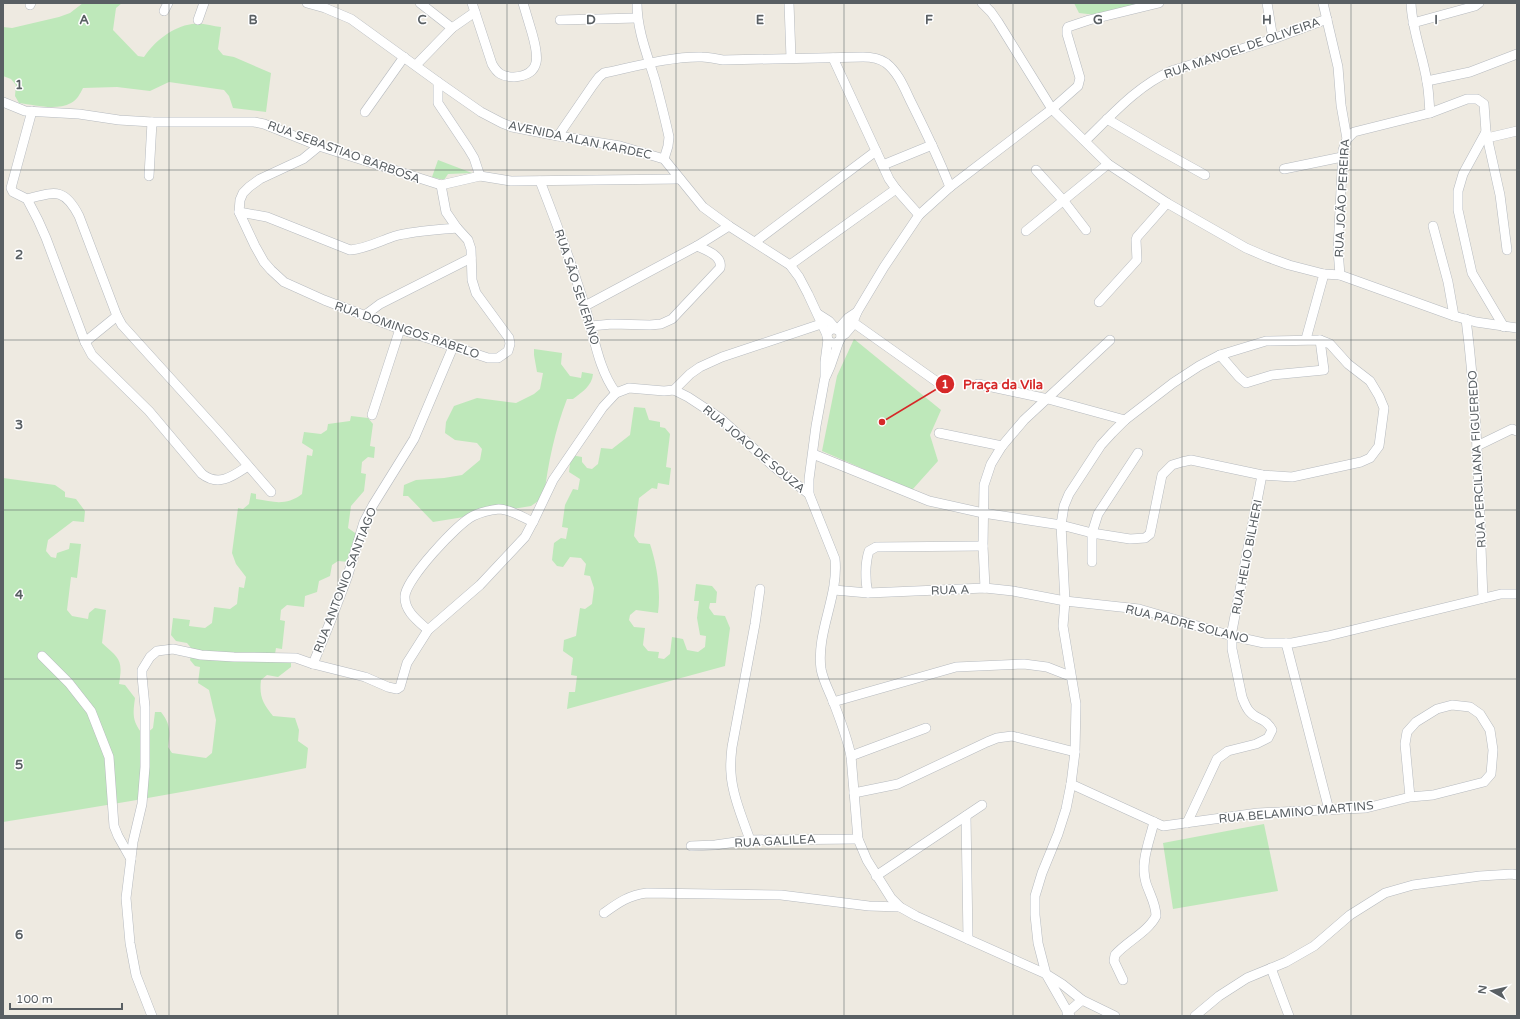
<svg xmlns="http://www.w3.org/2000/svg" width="1520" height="1019" viewBox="0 0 1520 1019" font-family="'Varela Round',sans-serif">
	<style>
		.green { fill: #bee8ba }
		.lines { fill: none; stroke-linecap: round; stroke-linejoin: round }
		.minor-casing { stroke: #b6babf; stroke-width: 10 }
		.minor { stroke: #fff; stroke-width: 9 }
		.grid { fill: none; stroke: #595f63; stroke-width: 1; stroke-opacity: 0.55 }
		.labels { text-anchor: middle; stroke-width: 3; stroke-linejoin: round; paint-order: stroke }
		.street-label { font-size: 12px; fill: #595f63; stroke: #fff }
		.grid-label { font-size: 13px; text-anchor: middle; font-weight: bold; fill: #595f63; stroke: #fff; stroke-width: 3; stroke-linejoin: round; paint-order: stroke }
		.leader { fill: none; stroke: #d62828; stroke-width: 1.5 }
		.callout-dot { fill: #d62828; stroke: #fff; stroke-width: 1.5 }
		.mark-label { font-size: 12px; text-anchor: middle; font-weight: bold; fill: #fff }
		.callout-label { font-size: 13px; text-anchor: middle; font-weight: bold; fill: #d62828; stroke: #fff; stroke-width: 3; stroke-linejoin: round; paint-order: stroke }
	</style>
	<rect width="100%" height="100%" fill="#eeeae1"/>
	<g class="green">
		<path d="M83 3H128H122L116 8 113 30 138 56 144 57C155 41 172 27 192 24 201 22 212 26 221 27L218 49 223 55 234 57 271 73 266 112 233 108 229 96 224 90 169 82 150 91 117 87 83 88C80 94 77 100 71 103 56 111 35 105 19 103L15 96 16 85 11 79 3 76V27L12 28 59 17 70 13Z"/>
		<path d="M1074 3H1137L1136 9 1096 15 1079 13Z"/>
		<path d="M438 160 472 173 448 174 444 180 432 177Z"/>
		<path d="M854 339 941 410 930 435 938 461 912 490 822 451 837 376Z"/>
		<path d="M534 349 562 353 561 364 570 376 581 378 582 372 593 374C592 386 582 392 573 399H567C555 430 548 463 544 497L531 506 433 522 408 496H403L404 485 416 480 444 478 462 475 480 460 482 449 477 443 455 440 445 433 446 422 454 406 477 398 516 403 534 394 540 389 543 373 537 372 534 355Z"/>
		<path d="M634 407 645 408 649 420 660 422V427L665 428 670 434 666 467 671 468 669 485 658 483 657 489 652 488 639 498 634 536 639 543 650 544C657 565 661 591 658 613L636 610 630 615 629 620 634 627 645 628 643 645 648 651 659 652 658 658 664 659 670 654 672 637 683 639 687 650 698 652 705 647 706 636 700 635 697 618 699 601H694L696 584 712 586 717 592 716 603H710L709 608 714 615 725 616 730 628 725 666 567 709 569 692H575L577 676 571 675 573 658 563 651 564 640 576 636 580 608 585 609 592 604 594 588 590 576 584 575 586 564 581 558 570 557 563 567 557 566 552 560 554 543 561 538 566 539 568 528 562 527 565 505 573 489 578 490 580 479 569 472 571 455 582 457V462L587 468 592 469 598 464 601 448 612 449 630 435Z"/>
		<path d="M351 416 368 418 373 424 370 446 375 447 374 458 368 457 362 462 361 473 366 474 364 491 351 506 348 528 358 535 349 562 338 561 332 565 330 576 319 581 317 592 305 596 304 607 287 605 281 610 280 620 285 621 282 649 276 648 275 654 291 662V667L278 677 267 675 261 680C259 697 263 703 273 716L295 718 299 730 298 741 308 748 306 768C205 789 104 806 3 822V478L55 485 65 492V497L76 499 85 511 84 522 73 521 48 540 46 551 51 557 56 558 57 553 69 549 70 543 81 544 77 578 71 577 67 610 72 616 88 619 89 613 95 608 106 610 102 643C120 659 123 660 119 684L125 685 135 698C133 713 132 720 141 732L147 733 153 728 155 712H161C171 725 170 732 168 747L172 753 206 758 212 753 216 720 209 690 198 683 200 667 195 666 190 660 192 649 187 643 176 641 171 635 173 618 190 620 189 626 205 628 212 623 214 607 230 609 237 604 239 587 244 588 246 577 236 564 232 553 238 508 243 509 249 504 251 493 256 494V499C274 502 286 506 302 494L307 455 312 456 313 450 302 443 304 432 321 434 327 430 328 424 350 421Z"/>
		<path d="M1264 824 1278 891 1173 909 1163 843Z"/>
	</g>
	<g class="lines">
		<defs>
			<g id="minor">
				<path d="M307 3 325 8 351 19 438 82 481 112 502 123 512 127 558 136 620 146 664 159 703 207 729 226 790 265 799 277 808 294 827 335"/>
				<path d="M420 3 452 28"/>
				<path d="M472 3 492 64C497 73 502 77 514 77 543 75 538 54 532 33 529 23 526 13 523 3"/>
				<path d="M637 3C637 30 647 54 655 80 660 99 665 118 669 137L668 146 664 159"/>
				<path d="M789 3 791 58"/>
				<path d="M982 3 991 12 998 22 1052 109 1108 164 1167 203 1246 248 1267 257 1289 265 1324 274 1340 275 1454 316 1476 322 1517 328"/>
				<path d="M1267 3 1273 39"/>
				<path d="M1323 3 1338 67 1341 105 1347 139 1343 150 1338 250 1340 275"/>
				<path d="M1411 3C1412 31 1423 55 1427 82 1429 92 1429 102 1430 113"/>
				<path d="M30 5 31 3"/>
				<path d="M164 11 168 3"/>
				<path d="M198 20 204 3"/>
				<path d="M560 20 637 18"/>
				<path d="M1413 23 1475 6 1479 3"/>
				<path d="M833 58 889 179 896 189 919 215"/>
				<path d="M416 65 452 28 475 12"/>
				<path d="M1427 81 1470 72 1517 54"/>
				<path d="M438 82V103L468 148 474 158 480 176"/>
				<path d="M3 102 25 111 79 114 119 120 152 122H254L264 124 319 146 441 185 480 176 511 181 680 179"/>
				<path d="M32 111 11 188 13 192 27 199 38 220 46 238 85 342 92 355 149 411 202 474C219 487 233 476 248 466"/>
				<path d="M365 112 404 57"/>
				<path d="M1107 119 1160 150 1205 175"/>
				<path d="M1486 132 1463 174 1458 191V210L1472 273 1504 327"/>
				<path d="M558 136 593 85 599 77 604 73C633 67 672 56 702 57 709 57 716 59 723 60L863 57C871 57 879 58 886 63 899 73 905 90 912 104 926 132 939 159 950 187"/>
				<path d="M1487 138 1517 131"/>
				<path d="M1347 139 1354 132 1430 113 1467 99H1477L1484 104 1486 132 1500 195 1507 250"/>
				<path d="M1085 141C1112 115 1137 86 1171 71L1273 39 1327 19"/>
				<path d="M319 146 303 159 260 179 249 187 243 193 240 200 239 212 255 246 264 262 271 270 284 282 324 300 400 329 488 358H498L508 351 510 344 509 338 476 293 472 280 471 249 468 240 457 228 446 212 441 185"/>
				<path d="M883 165 932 145"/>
				<path d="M1284 169 1342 157"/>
				<path d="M1036 170 1063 200 1086 230"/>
				<path d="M149 176 152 122"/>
				<path d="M540 181C556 222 572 264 585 307 594 335 598 369 616 393"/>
				<path d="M27 199C55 192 64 187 79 216L117 316 122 325 219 432 271 492"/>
				<path d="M239 212 267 217 350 250C365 249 380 241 395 236 415 231 436 230 457 228"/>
				<path d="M1433 226 1448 282 1454 316"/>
				<path d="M1026 231 1108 164"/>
				<path d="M755 242 876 151"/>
				<path d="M790 265 896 189"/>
				<path d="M1099 302 1137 260 1136 240 1137 237 1167 203"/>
				<path d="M585 306 697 246 729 226"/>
				<path d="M818 314 829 321 836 329"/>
				<path d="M364 316 380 304 471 258"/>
				<path d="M1466 319C1478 412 1479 505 1483 598"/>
				<path d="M854 323 940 384"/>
				<path d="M591 326 612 324 650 325 661 324 672 319 720 268C723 256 706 250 697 246"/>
				<circle cx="834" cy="336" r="7"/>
				<path d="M838 329 848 318 857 312"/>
				<path d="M841 336 845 334 851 327 857 312 884 267 919 215 950 187 1052 109 1078 86 1080 78 1067 34V29L1068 27 1089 20 1159 3"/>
				<path d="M828 339 825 362V377L816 426 809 479V494L835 559C839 596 816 632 821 669 823 680 829 691 833 701 840 719 847 737 851 756L858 839 867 860 891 898 900 907 916 916 1046 974 1062 984 1082 1000 1115 1016"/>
				<path d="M1306 339 1324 274"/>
				<path d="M85 342 117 316"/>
				<path d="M1220 355 1239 377 1246 383 1272 375 1324 370 1320 340"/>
				<path d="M826 376 830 367 839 341"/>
				<path d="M978 384 1048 399 1125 420"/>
				<path d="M674 390 690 374 700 367 722 357 821 324"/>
				<path d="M372 415 400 329"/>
				<path d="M939 433 1002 446"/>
				<path d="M1477 446 1512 429 1517 431"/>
				<path d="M813 454 929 501 983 513 1061 525 1092 533 1130 539 1145 538 1150 534 1162 475 1172 465 1182 462 1191 460 1262 475 1292 477 1361 462 1370 458 1379 446 1384 408 1379 396 1370 381 1348 364 1330 344 1320 340 1266 341 1220 355 1199 366 1173 383 1125 420 1112 433 1101 445 1069 494 1064 506 1061 525 1065 601 1063 626 1076 704 1075 752 1071 784 1066 809 1058 834 1042 873 1035 896V915L1038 943 1046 974 1070 1016"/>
				<path d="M1092 562V533L1098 514 1138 453"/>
				<path d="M985 588 983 546 984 485 991 464 1002 446 1024 420 1110 340"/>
				<path d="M834 590 868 593 985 588 1013 591 1065 601 1139 609 1232 636 1264 643H1292L1328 636 1501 594H1517"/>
				<path d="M868 593C865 581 865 563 869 551L876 547 983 546"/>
				<path d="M428 630C418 621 404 611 405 596 406 579 457 524 473 516 481 512 491 510 499 509 510 509 524 518 533 522"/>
				<path d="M1286 643 1329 810"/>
				<path d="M42 656 69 683 91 711 109 757 114 826 118 836 131 859"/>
				<path d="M313 664 331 620 347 578 364 522 373 505 414 439 453 347"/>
				<path d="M833 702 956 667 1024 664 1047 667 1070 676"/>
				<path d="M851 756 926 728"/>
				<path d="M1071 784 1163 826 1258 813 1366 808 1410 797 1433 795 1484 782 1491 774 1493 750 1490 730 1480 714 1470 707 1452 705 1437 709 1416 722 1407 732 1405 744 1410 797"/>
				<path d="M854 793 898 784 987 742 997 738 1012 736 1075 752"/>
				<path d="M966 816 968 939"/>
				<path d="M1187 823 1217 759 1228 751 1256 744 1268 738 1272 730C1266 718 1257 720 1250 712 1246 708 1244 702 1242 697L1232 649V631L1262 475"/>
				<path d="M750 840C743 820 732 794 731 773 730 764 731 756 732 747L755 624 760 589"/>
				<path d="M691 846 715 845 750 840 858 839"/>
				<path d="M876 876 982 805"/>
				<path d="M604 913C618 903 629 895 647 893L781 895 869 906 900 907"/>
				<path d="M1271 968 1289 1016"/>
				<path d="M1123 980 1114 961 1115 955C1126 942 1148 932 1156 916 1156 904 1150 895 1146 883 1140 862 1149 843 1154 822"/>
				<path d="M1067 1013 1082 1000"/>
				<path d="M152 1016 136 975 130 943 126 898 133 842 142 804 145 767V707L142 676V670L150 657 157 651 173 649 201 655 234 657 296 658 313 664 365 677 388 687 397 689 400 687 407 663 428 630 480 585 525 537 533 522 553 480 603 407 616 393 629 388 664 391 674 390 688 397 720 418 773 466 809 494"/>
				<path d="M1195 1016 1219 996 1247 978 1286 962 1314 946 1350 915 1385 893 1413 885 1480 876 1512 874 1517 875"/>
			</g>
		</defs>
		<use href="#minor" class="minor-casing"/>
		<use href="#minor" class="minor"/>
	</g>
	<path class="grid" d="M169 3V1016M338 3V1016M507 3V1016M676 3V1016M844 3V1016M1013 3V1016M1182 3V1016M1351 3V1016M3 170H1517M3 340H1517M3 510H1517M3 679H1517M3 849H1517"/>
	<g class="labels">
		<g class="street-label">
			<text transform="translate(1242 48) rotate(-19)" y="4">RUA MANOEL DE OLIVEIRA</text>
			<text transform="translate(580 140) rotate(12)" y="4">AVENIDA ALAN KARDEC</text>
			<text transform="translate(344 152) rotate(20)" y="4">RUA SEBASTIAO BARBOSA</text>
			<text transform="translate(1342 198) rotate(-87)" y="4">RUA JOÃO PEREIRA</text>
			<text transform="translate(577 287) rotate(72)" y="4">RUA SÃO SEVERINO</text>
			<text transform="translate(407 330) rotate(19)" y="4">RUA DOMINGOS RABELO</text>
			<text transform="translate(754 449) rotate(40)" y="4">RUA JOAO DE SOUZA</text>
			<text transform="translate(1477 459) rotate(-93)" y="4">RUA PERCILIANA FIGUEREDO</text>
			<text transform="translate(1247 557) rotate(-79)" y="4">RUA HELIO BILHERI</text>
			<text transform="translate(345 580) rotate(-69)" y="4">RUA ANTONIO SANTIAGO</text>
			<text transform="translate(950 590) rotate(-2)" y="4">RUA A</text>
			<text transform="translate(1187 624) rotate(14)" y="4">RUA PADRE SOLANO</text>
			<text transform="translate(1296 812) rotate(-5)" y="4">RUA BELAMINO MARTINS</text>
			<text transform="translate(775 841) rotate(-3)" y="4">RUA GALILEA</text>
		</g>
	</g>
	<g class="grid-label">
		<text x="84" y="24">A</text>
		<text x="253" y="24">B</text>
		<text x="422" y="24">C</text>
		<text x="591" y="24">D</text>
		<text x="760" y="24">E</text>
		<text x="929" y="24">F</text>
		<text x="1098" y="24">G</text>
		<text x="1267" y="24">H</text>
		<text x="1436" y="24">I</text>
		<text x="19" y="89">1</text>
		<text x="19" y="259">2</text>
		<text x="19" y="429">3</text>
		<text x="19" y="599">4</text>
		<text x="19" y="769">5</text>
		<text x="19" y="939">6</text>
	</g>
	<path class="leader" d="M882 422L945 384"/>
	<g class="callout-dot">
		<circle cx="882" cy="422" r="4"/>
		<circle cx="945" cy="384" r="10"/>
	</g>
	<g class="mark-label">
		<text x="945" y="388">1</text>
	</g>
	<g class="callout-label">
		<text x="1003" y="389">Praça da Vila</text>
	</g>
	<rect width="1520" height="1019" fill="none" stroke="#595f63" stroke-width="8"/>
	<g transform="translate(1492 991) rotate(278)" stroke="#ffffff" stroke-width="3" paint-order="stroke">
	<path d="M0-3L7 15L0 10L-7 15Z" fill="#595f63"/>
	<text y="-6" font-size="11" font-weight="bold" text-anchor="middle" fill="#595f63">N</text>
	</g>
	<path d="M10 1003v6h112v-6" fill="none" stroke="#595f63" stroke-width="2"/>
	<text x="16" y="1003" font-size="12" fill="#595f63" stroke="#ffffff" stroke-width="3" paint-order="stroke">100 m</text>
</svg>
